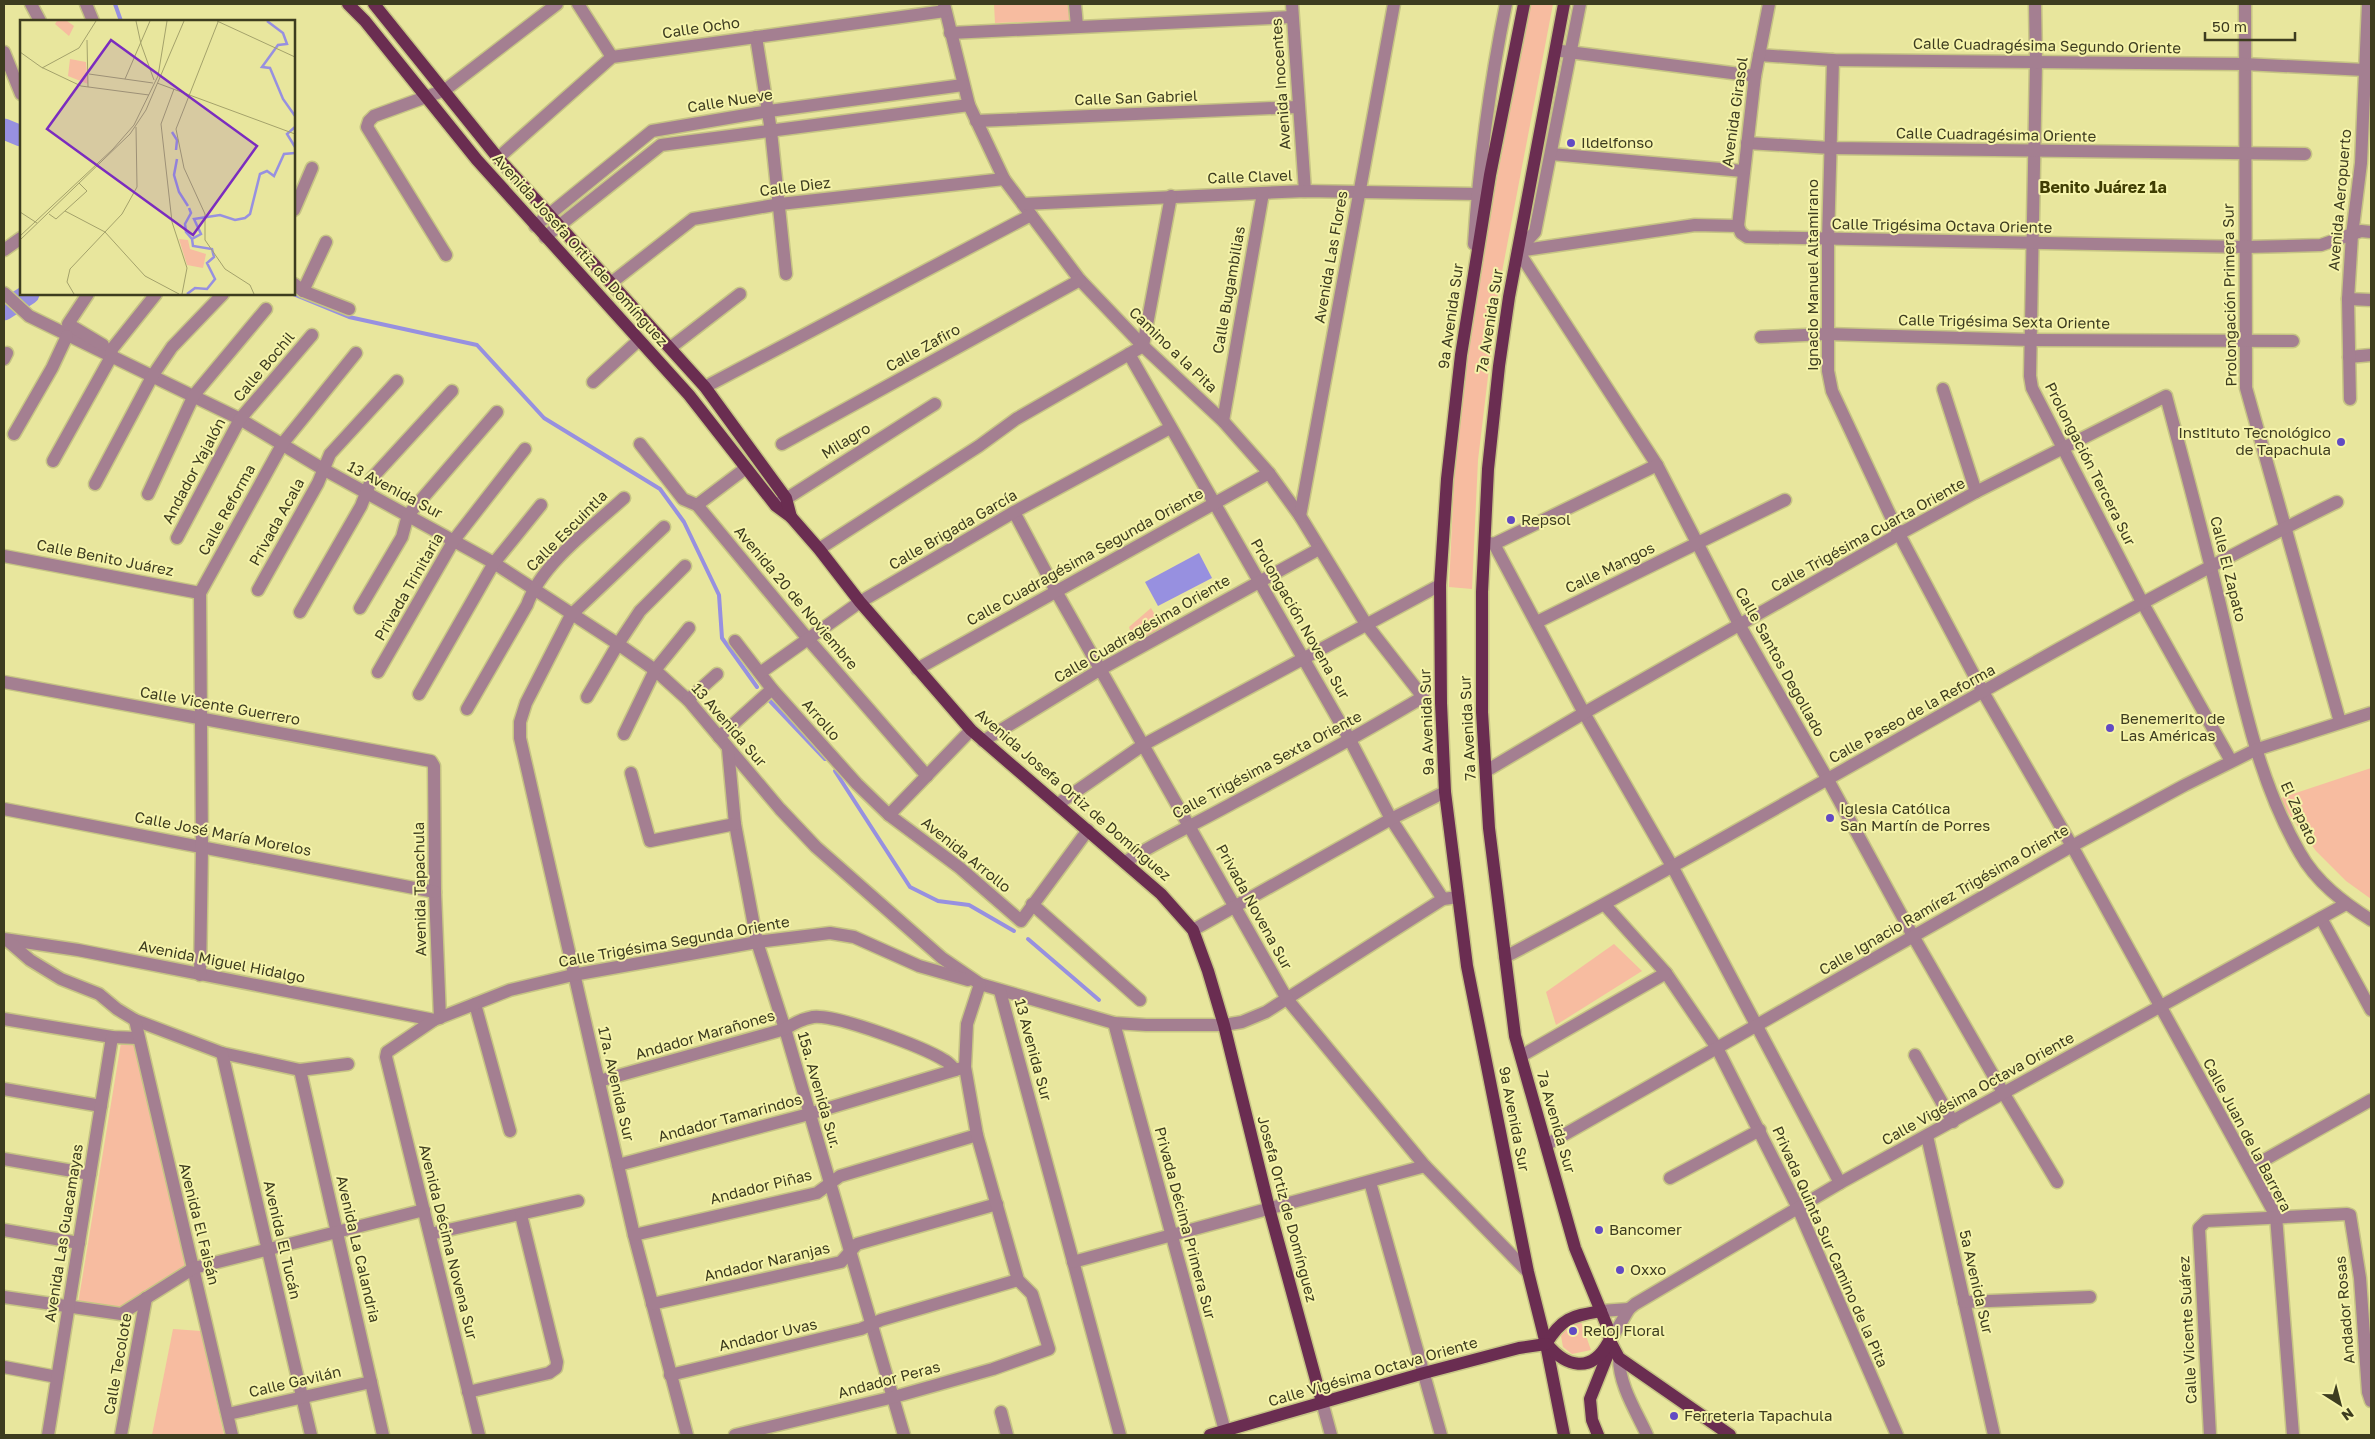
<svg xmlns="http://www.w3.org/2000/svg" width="2375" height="1439" viewBox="0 0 2375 1439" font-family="'Golos Text',sans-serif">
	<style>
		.green { fill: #f7bca0 }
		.water { fill: #9790e0 }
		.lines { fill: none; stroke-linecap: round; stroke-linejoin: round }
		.stream { stroke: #9790e0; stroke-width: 4 }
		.river { stroke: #9790e0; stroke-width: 21 }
		.minor-casing { stroke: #c6c484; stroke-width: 15 }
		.major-casing { stroke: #c6c484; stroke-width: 15 }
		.minor { stroke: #a47f91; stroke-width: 12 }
		.major { stroke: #6a2d51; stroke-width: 12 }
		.poi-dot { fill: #614ac3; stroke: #f5f3aa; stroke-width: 2 }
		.labels { text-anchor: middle; stroke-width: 4; stroke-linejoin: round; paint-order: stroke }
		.street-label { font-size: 15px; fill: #3d3c1f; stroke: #f5f3aa }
		.poi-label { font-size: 15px; fill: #3d3c1f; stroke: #f5f3aa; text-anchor: start }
		.neighbourhood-label { font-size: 16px; font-weight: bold; fill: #403e03; stroke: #f5f3aa }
		.inset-river { fill: none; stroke: #9790e0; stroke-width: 2.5 }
		.inset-road { fill: none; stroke: #a4a26b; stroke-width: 1 }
		.view { fill: #7b2cbf; fill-opacity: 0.15; stroke: #7b2cbf; stroke-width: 2.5 }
		.inset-edge { fill: none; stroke: #3d3c1f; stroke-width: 2.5 }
	</style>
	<rect width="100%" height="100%" fill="#e8e69d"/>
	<g class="green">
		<path d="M994 4H1070L1072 20 995 23Z"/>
		<path d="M1530 4H1553L1498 293 1478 460 1472 589 1449 587 1455 460 1476 289Z"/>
		<path d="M1151 608 1163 629 1134 644 1129 627Z"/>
		<path d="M2371 768V899L2346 881 2316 851 2278 799Z"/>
		<path d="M1614 944 1642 971 1556 1025 1546 992Z"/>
		<path d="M133 1042 187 1264 120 1311 78 1304 121 1043Z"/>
		<path d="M1581 1322 1591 1350 1572 1354 1563 1347 1561 1336 1568 1327Z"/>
		<path d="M173 1329 201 1331 224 1435H152Z"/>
	</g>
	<path class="water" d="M1199 553 1212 578 1158 606 1145 582Z"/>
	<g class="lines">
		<g class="stream">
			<path d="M115 4 121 21"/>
			<path d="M293 294 349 317 477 345 544 418 660 489 684 522 719 595 722 638 757 687"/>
			<path d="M769 700 825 759"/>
			<path d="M835 771 910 887 938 901 969 905 1014 931"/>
			<path d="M1028 939 1099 1000"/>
		</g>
		<g class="river">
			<path d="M4 129 21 136"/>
			<path d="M4 310 29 294"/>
		</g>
		<defs>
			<g id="minor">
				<path d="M31 4 40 21"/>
				<path d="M86 4 93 21"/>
				<path d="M578 4 612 57"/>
				<path d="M944 4 969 105 1004 179 1080 280 1143 346 1223 421 1269 473 1300 516 1366 624 1423 697"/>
				<path d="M1075 4 1077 26"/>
				<path d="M1292 4 1305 191"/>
				<path d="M2035 4 2036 62 2030 376 2032 388 2142 602 2231 761"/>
				<path d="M2245 4 2246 388 2340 722"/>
				<path d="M950 33 1292 17"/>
				<path d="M756 37 771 131 786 274"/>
				<path d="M1561 51 1755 76"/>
				<path d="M4 52 21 94"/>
				<path d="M1759 55 1833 60 2244 64 2365 70"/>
				<path d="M1833 60 1828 240V371L1832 391 1899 534 1983 692 2072 846 2276 1216 2293 1435"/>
				<path d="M976 121 1297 107"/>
				<path d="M1747 143 1831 148 2305 154"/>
				<path d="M1551 154 1743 171"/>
				<path d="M498 158 612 57 945 11"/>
				<path d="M1023 204 1305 191 1477 194"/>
				<path d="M294 210 312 168"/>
				<path d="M535 226 652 131 769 111 963 85"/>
				<path d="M1738 226 1755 76 1769 4"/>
				<path d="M545 237 661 145 969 105"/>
				<path d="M1474 244C1479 164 1490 83 1506 4"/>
				<path d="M4 250 21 238"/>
				<path d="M1518 251 1657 465 1740 626 1828 780 1913 936 2004 1094 2057 1182"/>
				<path d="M1518 251 1695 225 1738 226 1741 233 1747 237 2246 247 2321 245 2361 231 2371 232"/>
				<path d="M1518 251 1535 232 1580 4"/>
				<path d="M446 255 367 127 369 121 374 116 445 90 557 4"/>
				<path d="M611 283 693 219 780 204 1004 179"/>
				<path d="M294 284 303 291 349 309"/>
				<path d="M303 291 326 242"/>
				<path d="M4 293 29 316 240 419 323 469 494 563 618 644 655 670 688 700 780 809 816 847 942 958 980 984 1114 1023 1146 1025H1224L1242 1022 1266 1012 1443 899 1458 897"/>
				<path d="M88 294 68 324 103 345"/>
				<path d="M2348 299 2371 300"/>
				<path d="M1761 337 1827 334 2031 340 2293 341"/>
				<path d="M670 348 740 294"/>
				<path d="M1129 354 1350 740 1391 819 1443 899"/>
				<path d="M2349 357 2371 355"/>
				<path d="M4 359 7 353"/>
				<path d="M593 382 639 340"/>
				<path d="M705 387 1031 215"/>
				<path d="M1943 389 1976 492"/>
				<path d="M2350 399 2348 299 2352 235 2361 163 2368 4"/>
				<path d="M1223 421 1263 193"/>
				<path d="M14 434 52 368 67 336"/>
				<path d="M640 444 683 499 697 505 808 639 927 776"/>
				<path d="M782 444 1080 280"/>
				<path d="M53 461 111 357 112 349 156 294"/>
				<path d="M95 484 153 375 172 347 223 294"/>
				<path d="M148 494 194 395 266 309"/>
				<path d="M778 504 935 404"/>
				<path d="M697 505 746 468"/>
				<path d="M1014 512 1057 593 1287 999 1425 1166 1528 1272"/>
				<path d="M1300 516 1394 4"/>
				<path d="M664 527 571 615 526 703 520 722V738L634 1235 687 1435"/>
				<path d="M177 538 240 419 312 335"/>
				<path d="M1486 542 1494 544 1584 713 1672 866 1840 1183"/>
				<path d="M1494 544 1657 465"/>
				<path d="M819 549 979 446 1016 419 1143 346 1171 196"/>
				<path d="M4 556 200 593"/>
				<path d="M258 590 318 483 330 454 397 381"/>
				<path d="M360 608 402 537 408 515 497 412"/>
				<path d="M300 612 361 506 372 478 452 391"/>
				<path d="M1537 622 1785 500"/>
				<path d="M735 641 772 689 857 784 889 815 960 868 1021 921 1088 830"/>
				<path d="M917 669 1269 473"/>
				<path d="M378 672 454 540 525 449"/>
				<path d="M760 673 860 602 1014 512 1170 428"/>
				<path d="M4 682 431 761 434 766 435 892 440 1018"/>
				<path d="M419 694 494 563 541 505"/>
				<path d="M587 697 618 644 640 611 685 566"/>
				<path d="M688 700 717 674"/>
				<path d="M467 709 527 605C541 564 592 527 624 498"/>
				<path d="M624 734 655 670 689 628"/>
				<path d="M719 737 772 689"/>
				<path d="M983 741 1101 669 1319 549"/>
				<path d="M728 749 735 824 757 942 785 1029 904 1435"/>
				<path d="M1486 771 1584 713 1899 534 1976 492 2166 396C2185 468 2205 540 2222 613 2242 695 2257 779 2300 853 2316 882 2344 903 2371 920"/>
				<path d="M631 773 650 841 735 824"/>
				<path d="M1058 804 1143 745 1440 585"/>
				<path d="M4 809 435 892"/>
				<path d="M889 815 971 730"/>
				<path d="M1125 862C1160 840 1197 823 1233 803 1297 769 1361 734 1423 697"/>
				<path d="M1032 904 1140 1000"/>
				<path d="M1605 905 1666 973 1717 1048 1798 1208 1897 1435"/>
				<path d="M2321 918 2371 1010"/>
				<path d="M1193 930 1391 819 1445 792"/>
				<path d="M4 939 78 950 434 1020"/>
				<path d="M8 941 30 960 61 979 99 994 117 1009 135 1020 222 1053 300 1070 348 1064"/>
				<path d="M1505 957C1785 810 2054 642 2337 502"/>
				<path d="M200 975 202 847 200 593 283 443 356 353"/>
				<path d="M1000 991 1120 1435"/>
				<path d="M475 1004 510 1131"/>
				<path d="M4 1019 112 1037 138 1038"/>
				<path d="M135 1020 232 1435"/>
				<path d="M1114 1023 1225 1431"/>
				<path d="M222 1053 311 1435"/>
				<path d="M1915 1055 1953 1122"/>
				<path d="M1521 1056 1666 973"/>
				<path d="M300 1070 383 1435"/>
				<path d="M599 1081 785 1029C794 1023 802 1019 813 1017 836 1014 923 1047 944 1060 949 1062 952 1067 955 1070"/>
				<path d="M4 1089 101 1106"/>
				<path d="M1927 1136 1994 1435"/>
				<path d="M1546 1145 2072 846 2185 785 2255 750 2371 713"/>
				<path d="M4 1159 90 1174"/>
				<path d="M618 1165 809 1114 962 1068"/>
				<path d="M2250 1168 2371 1100"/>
				<path d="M1670 1178 1760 1130"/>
				<path d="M1370 1182 1441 1435"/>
				<path d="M4 1230 79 1243"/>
				<path d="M430 1234 578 1201"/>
				<path d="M634 1235 817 1193 840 1176 977 1135"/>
				<path d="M1073 1262 1425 1166"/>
				<path d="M4 1297 121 1314 194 1268 424 1210"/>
				<path d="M1964 1302 2090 1297"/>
				<path d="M652 1304 841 1262 857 1244 997 1204"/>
				<path d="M1601 1311 1629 1309"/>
				<path d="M1610 1341 1629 1309 1635 1304 1840 1183 2346 904"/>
				<path d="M1619 1358C1619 1385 1636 1411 1647 1435"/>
				<path d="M4 1367 57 1377"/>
				<path d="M670 1375 861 1329 881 1320 1018 1280"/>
				<path d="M468 1392 549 1373 556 1368 557 1362 521 1215"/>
				<path d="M1322 1402 1331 1435"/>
				<path d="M1001 1412 1007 1435"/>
				<path d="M228 1414 371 1382"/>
				<path d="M48 1435 112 1037"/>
				<path d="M121 1435 146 1298"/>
				<path d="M479 1435 386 1057 387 1052 434 1020 510 990 573 975 757 942 830 933 854 937 919 966 968 980"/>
				<path d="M735 1435 894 1397 993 1369 1049 1349 1032 1294 1018 1280 977 1135 965 1067 967 1024 980 984"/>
				<path d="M2210 1435 2199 1228 2206 1221 2347 1214 2350 1215 2360 1278 2368 1392 2371 1401"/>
			</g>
			<g id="major">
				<path d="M348 4 365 21 477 160 689 395 776 506 791 517 819 549 860 602 971 730 1161 894 1193 930 1208 971 1224 1025 1269 1208 1322 1402"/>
				<path d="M374 4 498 158 705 387 786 498 791 517"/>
				<path d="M1524 4 1490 175 1461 355 1447 479 1440 585 1441 703 1445 792 1467 966 1528 1272 1546 1344 1564 1435"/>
				<path d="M1564 4 1509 297 1499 366 1488 469 1482 592V712L1489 828 1515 1036 1575 1248 1607 1326 1610 1341 1608 1354 1590 1399 1592 1420 1598 1435"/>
				<path d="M1610 1341 1619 1358 1730 1435"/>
				<path d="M1546 1344C1562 1317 1573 1316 1601 1311"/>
				<path d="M1547 1344C1566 1367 1591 1374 1608 1343"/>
				<path d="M1210 1435 1424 1373 1519 1348 1546 1344"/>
			</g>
		</defs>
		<use href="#minor" class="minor-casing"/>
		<use href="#major" class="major-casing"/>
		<use href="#minor" class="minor"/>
		<use href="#major" class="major"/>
	</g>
	<g class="poi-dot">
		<circle cx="1571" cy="143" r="5"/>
		<circle cx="2341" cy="442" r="5"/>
		<circle cx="1511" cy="520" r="5"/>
		<circle cx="2110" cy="728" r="5"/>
		<circle cx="1830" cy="818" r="5"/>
		<circle cx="1599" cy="1230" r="5"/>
		<circle cx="1620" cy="1270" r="5"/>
		<circle cx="1573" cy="1331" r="5"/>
		<circle cx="1674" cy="1416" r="5"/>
	</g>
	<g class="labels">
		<g class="street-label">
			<text transform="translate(701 28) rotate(-8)" y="5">Calle Ocho</text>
			<text transform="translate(2047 46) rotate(1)" y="5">Calle Cuadragésima Segundo Oriente</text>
			<text transform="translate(1281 84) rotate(-94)" y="5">Avenida Inocentes</text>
			<text transform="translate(1136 98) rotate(-2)" y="5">Calle San Gabriel</text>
			<text transform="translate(730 101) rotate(-9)" y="5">Calle Nueve</text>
			<text transform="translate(1735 112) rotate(-82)" y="5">Avenida Girasol</text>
			<text transform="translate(1996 135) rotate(1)" y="5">Calle Cuadragésima Oriente</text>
			<text transform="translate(1250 177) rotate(-2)" y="5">Calle Clavel</text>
			<text transform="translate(795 187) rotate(-7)" y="5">Calle Diez</text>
			<text transform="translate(2340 200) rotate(-85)" y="5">Avenida Aeropuerto</text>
			<text transform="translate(1942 226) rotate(1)" y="5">Calle Trigésima Octava Oriente</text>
			<text transform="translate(580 250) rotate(48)" y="5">Avenida Josefa Ortiz de Domínguez</text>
			<text transform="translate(1331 257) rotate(-80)" y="5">Avenida Las Flores</text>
			<text transform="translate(1813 275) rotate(-90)" y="5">Ignacio Manuel Altamirano</text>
			<text transform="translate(1229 290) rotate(-80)" y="5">Calle Bugambilias</text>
			<text transform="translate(2230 295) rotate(-91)" y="5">Prolongación Primera Sur</text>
			<text transform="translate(1451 316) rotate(-82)" y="5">9a Avenida Sur</text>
			<text transform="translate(1490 321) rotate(-81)" y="5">7a Avenida Sur</text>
			<text transform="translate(2004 322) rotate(1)" y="5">Calle Trigésima Sexta Oriente</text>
			<text transform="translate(923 348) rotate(-29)" y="5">Calle Zafiro</text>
			<text transform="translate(1173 350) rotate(44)" y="5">Camino a la Pita</text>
			<text transform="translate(264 367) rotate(-50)" y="5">Calle Bochil</text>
			<text transform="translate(846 441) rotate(-32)" y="5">Milagro</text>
			<text transform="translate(2090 464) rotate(63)" y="5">Prolongación Tercera Sur</text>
			<text transform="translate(194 471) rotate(-62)" y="5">Andador Yajalón</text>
			<text transform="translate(395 490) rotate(28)" y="5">13 Avenida Sur</text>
			<text transform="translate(227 510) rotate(-61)" y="5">Calle Reforma</text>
			<text transform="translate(277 522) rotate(-61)" y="5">Privada Acala</text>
			<text transform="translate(953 530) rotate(-30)" y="5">Calle Brigada García</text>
			<text transform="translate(567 531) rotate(-45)" y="5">Calle Escuintla</text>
			<text transform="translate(1868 535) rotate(-29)" y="5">Calle Trigésima Cuarta Oriente</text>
			<text transform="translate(1085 557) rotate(-29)" y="5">Calle Cuadragésima Segunda Oriente</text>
			<text transform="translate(105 558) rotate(11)" y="5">Calle Benito Juárez</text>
			<text transform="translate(1610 568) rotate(-26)" y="5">Calle Mangos</text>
			<text transform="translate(2228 569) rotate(76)" y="5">Calle El Zapato</text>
			<text transform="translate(409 587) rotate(-60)" y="5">Privada Trinitaria</text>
			<text transform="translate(796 598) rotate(50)" y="5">Avenida 20 de Noviembre</text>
			<text transform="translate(1300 619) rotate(60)" y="5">Prolongación Novena Sur</text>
			<text transform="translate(1142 629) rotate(-30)" y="5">Calle Cuadragésima Oriente</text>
			<text transform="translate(1780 662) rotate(61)" y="5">Calle Santos Degollado</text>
			<text transform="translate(220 706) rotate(10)" y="5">Calle Vicente Guerrero</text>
			<text transform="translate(1912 714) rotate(-29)" y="5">Calle Paseo de la Reforma</text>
			<text transform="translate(821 720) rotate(49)" y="5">Arrollo</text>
			<text transform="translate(1427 722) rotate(-92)" y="5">9a Avenida Sur</text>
			<text transform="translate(729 725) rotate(49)" y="5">13 Avenida Sur</text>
			<text transform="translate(1468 728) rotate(-93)" y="5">7a Avenida Sur</text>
			<text transform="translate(1267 765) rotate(-28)" y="5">Calle Trigésima Sexta Oriente</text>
			<text transform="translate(1073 795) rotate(41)" y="5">Avenida Josefa Ortiz de Domínguez</text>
			<text transform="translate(2299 813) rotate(65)" y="5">El Zapato</text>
			<text transform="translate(223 834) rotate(11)" y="5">Calle José María Morelos</text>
			<text transform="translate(966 855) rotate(39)" y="5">Avenida Arrollo</text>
			<text transform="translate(420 889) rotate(-91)" y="5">Avenida Tapachula</text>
			<text transform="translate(1944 900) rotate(-30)" y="5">Calle Ignacio Ramírez Trigésima Oriente</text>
			<text transform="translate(1254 907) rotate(61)" y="5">Privada Novena Sur</text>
			<text transform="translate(674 942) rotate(-10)" y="5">Calle Trigésima Segunda Oriente</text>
			<text transform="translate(222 962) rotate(11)" y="5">Avenida Miguel Hidalgo</text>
			<text transform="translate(705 1035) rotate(-16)" y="5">Andador Marañones</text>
			<text transform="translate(1033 1050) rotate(75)" y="5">13 Avenida Sur</text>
			<text transform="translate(616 1084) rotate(77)" y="5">17a. Avenida Sur</text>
			<text transform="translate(1978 1089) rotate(-29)" y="5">Calle Vigésima Octava Oriente</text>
			<text transform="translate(819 1090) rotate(74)" y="5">15a. Avenida Sur.</text>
			<text transform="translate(730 1118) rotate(-15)" y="5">Andador Tamarindos</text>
			<text transform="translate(1514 1119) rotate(79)" y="5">9a Avenida Sur</text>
			<text transform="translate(1556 1122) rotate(74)" y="5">7a Avenida Sur</text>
			<text transform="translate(2247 1135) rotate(62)" y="5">Calle Juan de la Barrera</text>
			<text transform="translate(761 1187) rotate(-14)" y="5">Andador Piñas</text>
			<text transform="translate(1287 1209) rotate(75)" y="5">Josefa Ortiz de Domínguez</text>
			<text transform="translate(1185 1223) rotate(75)" y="5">Privada Décima Primera Sur</text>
			<text transform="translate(199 1224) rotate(76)" y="5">Avenida El Faisán</text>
			<text transform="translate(64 1233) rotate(-81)" y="5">Avenida Las Guacamayas</text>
			<text transform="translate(282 1240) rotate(77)" y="5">Avenida El Tucán</text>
			<text transform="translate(448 1242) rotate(76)" y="5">Avenida Décima Novena Sur</text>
			<text transform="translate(1830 1247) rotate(66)" y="5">Privada Quinta Sur Camino de la Pita</text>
			<text transform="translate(358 1249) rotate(77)" y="5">Avenida La Calandria</text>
			<text transform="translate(767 1262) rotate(-13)" y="5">Andador Naranjas</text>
			<text transform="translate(1976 1282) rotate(77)" y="5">5a Avenida Sur</text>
			<text transform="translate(2345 1310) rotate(-95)" y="5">Andador Rosas</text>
			<text transform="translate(2188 1330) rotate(-93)" y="5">Calle Vicente Suárez</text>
			<text transform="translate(768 1335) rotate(-13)" y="5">Andador Uvas</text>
			<text transform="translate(118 1364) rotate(-80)" y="5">Calle Tecolote</text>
			<text transform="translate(1373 1372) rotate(-16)" y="5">Calle Vigésima Octava Oriente</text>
			<text transform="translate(889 1380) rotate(-15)" y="5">Andador Peras</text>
			<text transform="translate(295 1382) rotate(-13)" y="5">Calle Gavilán</text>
		</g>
		<g class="poi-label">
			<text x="1581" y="148">Ildelfonso</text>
			<text x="2331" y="438" text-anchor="end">Instituto Tecnológico<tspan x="2331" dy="17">de Tapachula</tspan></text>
			<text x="1521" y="525">Repsol</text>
			<text x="2120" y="724">Benemerito de<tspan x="2120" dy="17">Las Américas</tspan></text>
			<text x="1840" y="814">Iglesia Católica<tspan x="1840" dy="17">San Martín de Porres</tspan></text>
			<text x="1609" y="1235">Bancomer</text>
			<text x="1630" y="1275">Oxxo</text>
			<text x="1583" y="1336">Reloj Floral</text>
			<text x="1684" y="1421">Ferreteria Tapachula</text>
		</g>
		<g class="neighbourhood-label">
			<text x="2103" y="193">Benito Juárez 1a</text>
		</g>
	</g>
	<g transform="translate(20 20)">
		<rect width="275" height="275" fill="#e8e69d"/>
		<path d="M37 1H47L54 6 49 16 35 4ZM50 39 66 42 68 64 48 56ZM159 219 168 220 170 229 186 234 183 248 167 245Z" fill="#f7bca0"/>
		<path class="inset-river" d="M247 1 263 13 267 24 258 25 242 47 250 48 263 79 275 96M275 107 267 114 275 127M152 112 157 120 156 130M157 139 154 155 159 172 168 186M169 188 171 193 165 204 166 212 172 219M167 274 175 268 187 269 195 259 187 243 194 237 192 229 173 226 172 219 181 214 174 199 200 195 215 200 225 198 230 194 240 154 247 151 254 156 264 134 275 133"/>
		<path class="inset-road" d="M116 1 121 24 134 60M197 1 275 37M198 2 156 109 164 148 185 194V220L205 249 230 265 234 274M67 20 68 67M0 32 21 47 61 66 129 75M22 48 59 28 76 1M69 54 133 63M105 59 130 1M137 63 275 114M154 69 141 104 152 202 167 248 162 274M45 191 85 212 125 256 159 274M0 192 17 203M29 194 36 199 67 171 59 163M0 216 93 129 114 105 138 56 147 1M0 220 110 114 126 90 164 1M54 274 47 262 50 249 102 194 117 167 116 107"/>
		<path class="view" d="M91 20 237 126 173 215 27 109Z"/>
		<rect width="275" height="275" class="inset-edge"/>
	</g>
	<rect width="2375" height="1439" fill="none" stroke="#3d3c1f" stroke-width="10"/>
	<g transform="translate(2340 1404) rotate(144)" stroke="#f5f3aa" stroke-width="4" paint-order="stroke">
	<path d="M0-4L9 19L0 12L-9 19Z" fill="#3d3c1f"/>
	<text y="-8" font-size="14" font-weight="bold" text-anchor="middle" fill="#3d3c1f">N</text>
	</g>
	<path d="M2205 32v8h90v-8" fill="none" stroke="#3d3c1f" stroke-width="2.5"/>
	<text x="2212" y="32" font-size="15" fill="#3d3c1f" stroke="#f5f3aa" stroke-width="4" paint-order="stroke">50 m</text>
</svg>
